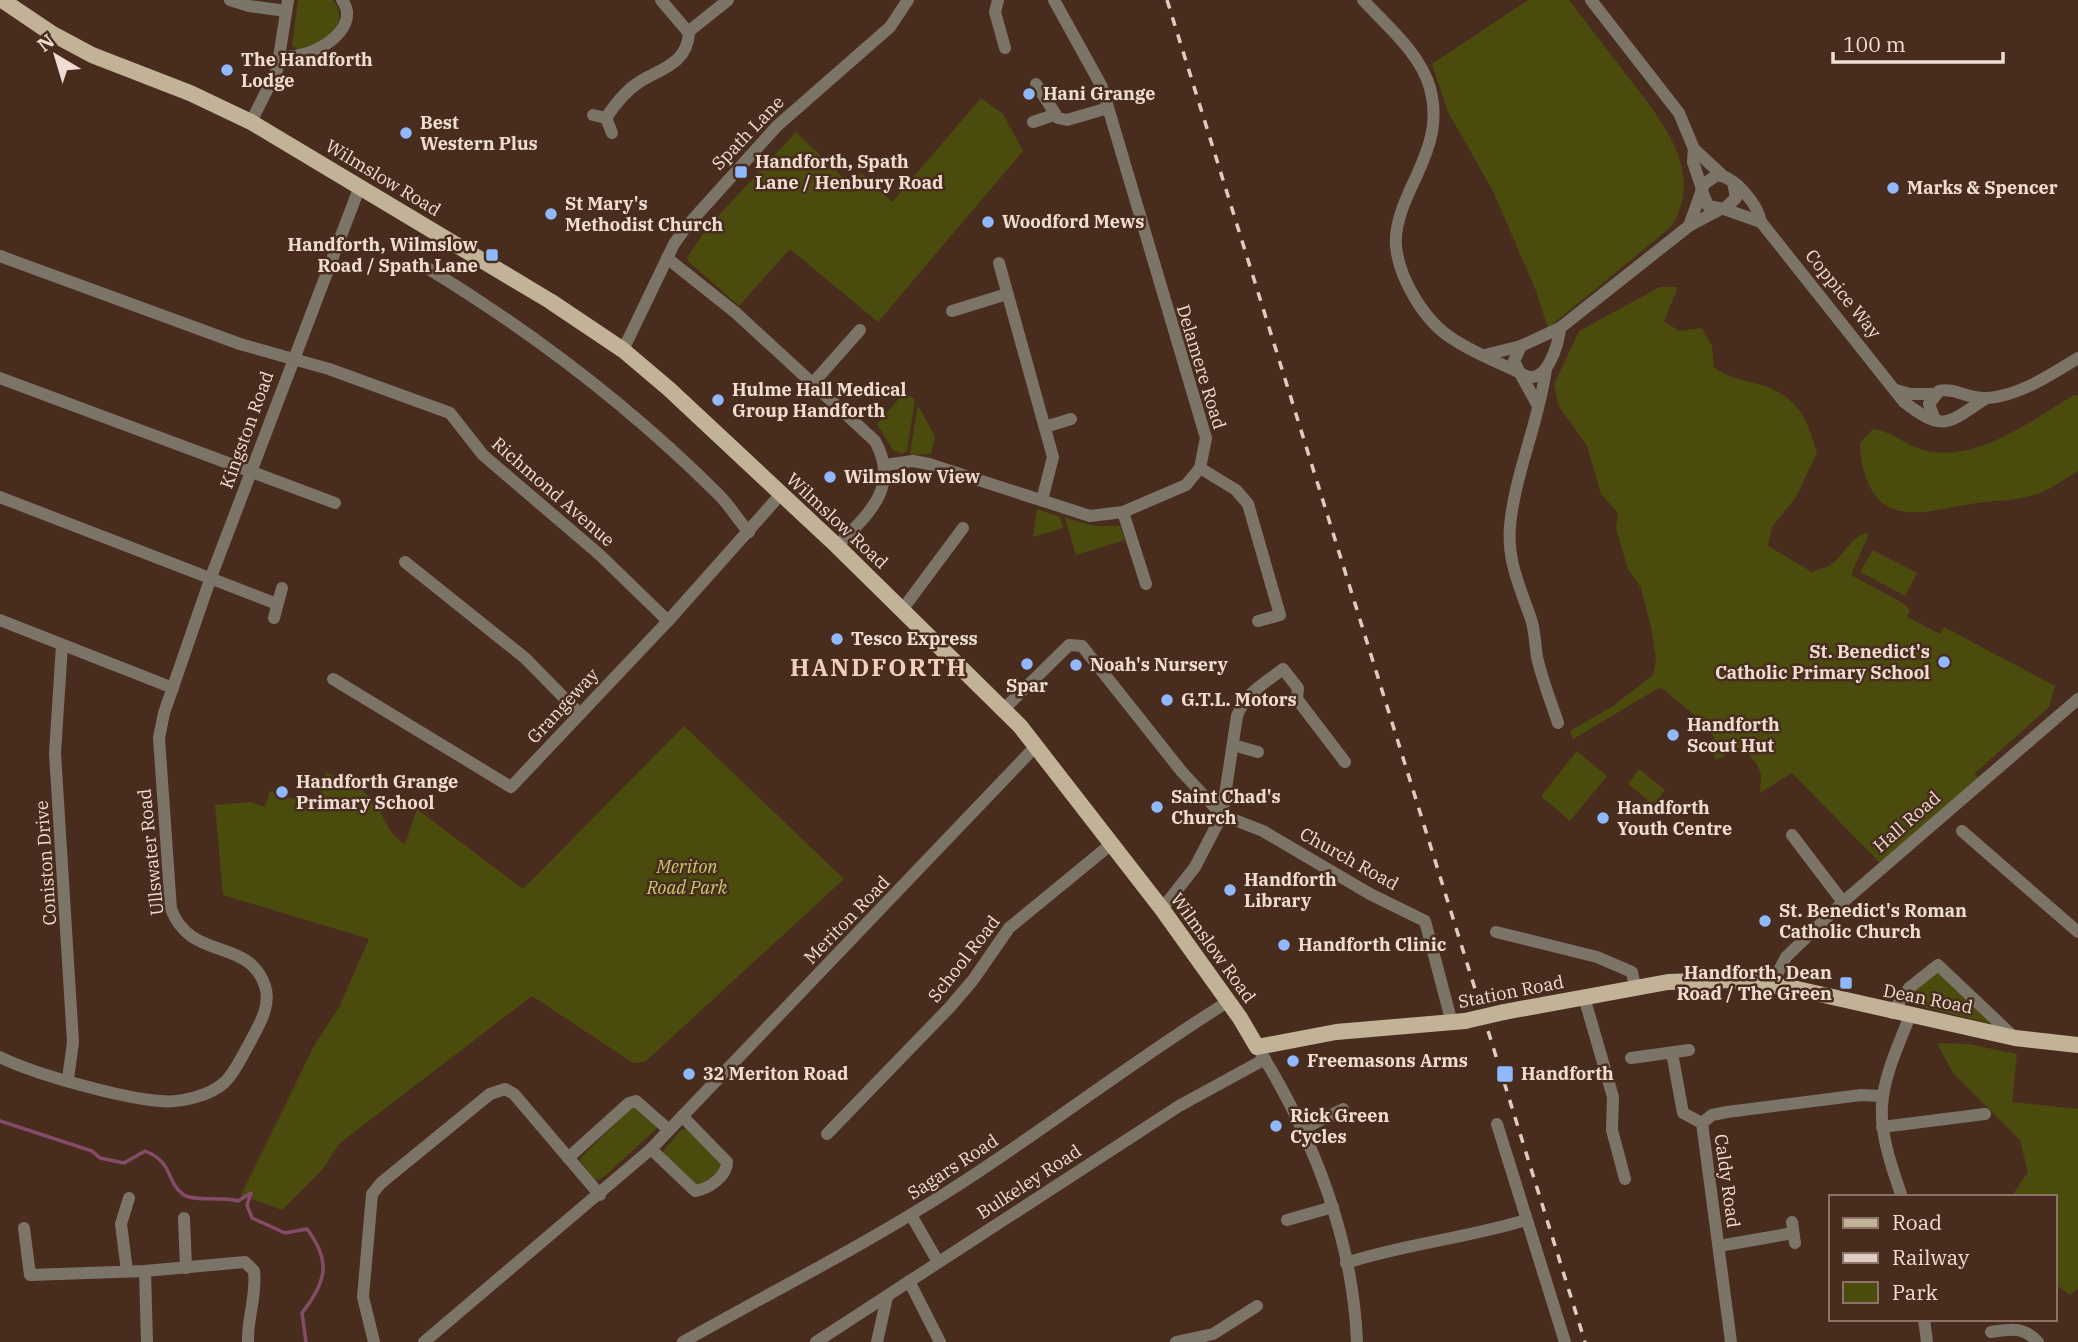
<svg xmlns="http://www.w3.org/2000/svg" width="2078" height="1342" viewBox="0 0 2078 1342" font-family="'IBM Plex Serif',serif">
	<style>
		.green { fill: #4a4b0d }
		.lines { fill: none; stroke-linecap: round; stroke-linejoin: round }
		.stream { stroke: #854c67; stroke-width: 3.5 }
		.minor { stroke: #7c7467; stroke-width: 12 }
		.major { stroke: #c2b398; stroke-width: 16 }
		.rail { stroke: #decbc1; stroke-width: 3.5; stroke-dasharray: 9 9; stroke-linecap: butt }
		.major-bridge { stroke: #c2b398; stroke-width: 16 }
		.poi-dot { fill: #90b8fd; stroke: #482d1e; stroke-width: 2.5 }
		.labels { text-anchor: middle; stroke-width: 5; stroke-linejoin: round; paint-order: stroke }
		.poi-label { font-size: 18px; font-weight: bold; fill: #efddd4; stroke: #482d1e; text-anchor: start }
		.street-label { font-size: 18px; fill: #efddd4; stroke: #482d1e }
		.park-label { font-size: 18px; font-style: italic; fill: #c7ca6f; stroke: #482d1e }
		.district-label { font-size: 24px; font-weight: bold; letter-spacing: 2px; fill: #f2cfbb; stroke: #482d1e }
	</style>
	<rect width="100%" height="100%" fill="#482d1e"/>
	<g class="green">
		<path d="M298 0H333C354 26 319 45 297 49L292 45Z"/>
		<path d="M1528 0H1569C1588 24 1606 49 1625 73 1659 117 1707 171 1671 227L1548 328 1536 291 1493 191 1448 112 1432 64Z"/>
		<path d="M981 98 1003 114 1023 151 878 322 790 249 739 306 688 261 687 257 708 227 796 132 850 184 861 173 892 202Z"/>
		<path d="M1660 287H1678L1664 321 1679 331 1702 328 1712 346 1714 367C1727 377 1739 379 1755 383 1797 395 1806 415 1817 453L1796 497 1772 527 1768 546 1812 572C1817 570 1824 568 1829 566 1843 558 1851 534 1869 533L1851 575 1903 603 1910 610 1907 617 1940 634 1944 627 2055 686 2049 707 1974 774 1982 779 1883 866 1792 773 1760 793 1761 774 1756 763 1745 751 1732 745 1724 756 1716 760 1712 752 1714 737 1699 719 1664 690 1659 688 1573 739 1570 731 1613 706 1653 675 1656 659 1651 627 1641 588 1628 569 1616 529 1618 513 1601 494 1587 446 1558 405 1554 384 1579 331Z"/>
		<path d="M904 393 915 399 907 451 902 454 893 450 877 424Z"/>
		<path d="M2074 395H2078V471C2066 478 2053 488 2040 493 2018 501 1999 500 1977 503 1951 506 1922 517 1896 510 1869 503 1860 466 1860 443L1873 429C1895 432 1911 450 1934 452 1984 458 2033 419 2074 395Z"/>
		<path d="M918 405 935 437 931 454 913 455 910 453Z"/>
		<path d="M1037 509 1060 517 1063 528 1033 537Z"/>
		<path d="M1065 518 1095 526H1120L1125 540 1076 555Z"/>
		<path d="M1873 550 1917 573 1905 596 1860 572Z"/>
		<path d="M684 726 844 879 645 1062 633 1063 532 996 340 1143 322 1170 282 1210 241 1195 314 1046 339 1007 369 939 223 895 215 805 250 802 265 807 270 791 316 806 326 772C346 781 368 789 379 810 388 825 389 834 405 844L417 809 523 889Z"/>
		<path d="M1577 751 1607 776 1570 821 1541 796Z"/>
		<path d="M1639 769 1665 790 1650 809 1645 805 1648 800 1628 784Z"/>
		<path d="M1937 972 1993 1024 1906 1003 1908 996Z"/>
		<path d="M1937 1043 1968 1044 2017 1054 2012 1102 2078 1109V1288L2070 1295 2055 1284V1197H2011L2028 1172 2020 1140 1953 1073Z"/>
		<path d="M634 1106 657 1126 656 1129 605 1176 598 1180 593 1178 579 1159Z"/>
		<path d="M682 1129H689L721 1160V1169L698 1187 661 1154Z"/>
	</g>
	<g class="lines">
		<path class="stream" d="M0 1121 92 1151 100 1158 124 1163 145 1151C175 1163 165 1182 184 1195 195 1202 222 1196 238 1201L251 1193 247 1205 252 1218 285 1233 307 1229C332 1262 326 1282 302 1313L306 1342"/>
		<g class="minor">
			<path d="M230 0 249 6 286 11"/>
			<path d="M998 0 995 12 1005 48"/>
			<path d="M1363 0C1387 26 1420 53 1430 88 1439 121 1430 146 1417 175 1407 196 1394 223 1396 246 1399 279 1425 322 1453 339 1475 354 1501 363 1524 375 1546 387 1559 344 1560 328"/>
			<path d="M1591 0 1679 113 1694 149 1693 162 1702 189"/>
			<path d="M688 32 728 0"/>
			<path d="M281 56C309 61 364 30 342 0"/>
			<path d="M1036 84 1058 118 1067 120 1108 108"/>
			<path d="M593 115 606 118 612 133"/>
			<path d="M606 118C615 104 626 90 641 81 663 68 687 63 689 33L661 0"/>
			<path d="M251 122 277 70 288 0"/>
			<path d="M1033 122 1054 115"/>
			<path d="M1694 149 1723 176"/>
			<path d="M1702 191 1708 206 1724 209 1736 198 1733 182"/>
			<path d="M1724 209 1761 222 1904 402C1944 433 1948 423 1985 399"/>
			<path d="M1689 226 1704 184 1717 175C1736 177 1758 205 1761 222"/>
			<path d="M0 256 240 344 329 369 450 413 483 455 600 555 668 621"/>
			<path d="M667 258 736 313 875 441C901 488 867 515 837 546"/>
			<path d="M999 263 1053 457 1042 500"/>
			<path d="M424 266C531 331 630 406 719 495 730 506 738 520 749 532"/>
			<path d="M952 311 1007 294"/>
			<path d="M623 350 674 244 686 227 777 126 890 27 908 0"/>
			<path d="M1485 355 1521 346"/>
			<path d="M1546 369C1539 422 1515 473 1510 526 1507 561 1520 587 1531 619 1535 631 1535 644 1537 657 1542 679 1551 702 1558 723"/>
			<path d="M1519 371 1514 361 1521 346 1560 328 1689 226 1719 210"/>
			<path d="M1520 373 1537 404"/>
			<path d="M0 378 335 503"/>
			<path d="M813 383 860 330"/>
			<path d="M1896 390 1910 394H1934"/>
			<path d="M1935 420 1929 404 1939 391C1954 387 1970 400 1987 398 2019 396 2052 374 2078 358"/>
			<path d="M1045 427 1071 419"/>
			<path d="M885 465 913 461 929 464 1090 516 1123 512 1186 485 1200 468 1206 438 1102 87 1054 0"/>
			<path d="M1200 468 1236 490 1248 504 1280 615 1258 621"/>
			<path d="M0 497 277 604"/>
			<path d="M1123 512 1146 584"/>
			<path d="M405 562 525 658 580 714"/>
			<path d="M902 610 963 528"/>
			<path d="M274 618 282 588"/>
			<path d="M0 620 173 688"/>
			<path d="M62 645 55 753 73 1042 68 1079"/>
			<path d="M333 679 511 787 668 621 781 494"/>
			<path d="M1004 709 1069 645 1082 646 1182 772 1222 815 1263 831 1370 894 1425 921 1452 1023"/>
			<path d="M1233 745 1258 752"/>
			<path d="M1962 831 2078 932"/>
			<path d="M1792 835 1843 902"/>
			<path d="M1162 909 1195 867 1222 815 1237 716C1245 693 1265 683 1283 669L1298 688 1297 699 1345 762"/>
			<path d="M1496 932 1597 957 1632 972 1635 987"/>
			<path d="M1772 984 1786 957 1843 902 2078 699"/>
			<path d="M1584 997 1613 1097 1612 1130 1625 1179"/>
			<path d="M1892 1013 1909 988 1938 965 2015 1038"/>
			<path d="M1261 1053C1314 1139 1353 1240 1357 1342"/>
			<path d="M1672 1053 1683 1113 1702 1123"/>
			<path d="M0 1057C34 1074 121 1098 160 1101 180 1103 210 1096 225 1082 235 1072 241 1058 248 1046 257 1028 272 1007 265 986 249 937 191 962 171 909L159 738 164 713 211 577 360 186"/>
			<path d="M1631 1058 1689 1050"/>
			<path d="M1497 1124 1565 1342"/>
			<path d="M1882 1127 1985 1114"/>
			<path d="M1303 1129 1343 1109"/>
			<path d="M827 1134 950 1007 973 980 1009 928 1110 845"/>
			<path d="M651 1149 695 1191C709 1189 727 1176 727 1162L682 1116"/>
			<path d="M568 1158 629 1103 636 1101 669 1130"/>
			<path d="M1902 1197C1872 1112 1876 1098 1910 1016"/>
			<path d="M911 1215 938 1262"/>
			<path d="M184 1218 186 1268"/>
			<path d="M1287 1220 1333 1207"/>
			<path d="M1792 1222 1795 1243"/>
			<path d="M24 1228 30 1275 145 1271 245 1262 254 1271C257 1296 247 1318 248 1342"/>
			<path d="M1719 1246 1793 1233"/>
			<path d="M1346 1263C1405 1244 1467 1238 1526 1220"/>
			<path d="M127 1271 121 1224 129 1198"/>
			<path d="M145 1271 147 1342"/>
			<path d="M909 1281 940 1342"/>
			<path d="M1924 1319 1927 1342"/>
			<path d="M1991 1332C2011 1329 2023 1326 2038 1342"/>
			<path d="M374 1342 363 1297 372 1194 381 1183 490 1094 505 1089 514 1094 600 1195"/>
			<path d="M424 1342 651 1149 1036 746"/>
			<path d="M683 1342C773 1291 865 1245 952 1189 1046 1129 1134 1060 1229 1001"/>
			<path d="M816 1342 1179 1106 1265 1059"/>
			<path d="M877 1342 887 1297"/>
			<path d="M1176 1342 1213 1334 1257 1306"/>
			<path d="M1731 1342 1702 1123 1712 1115 1727 1112 1861 1095 1881 1096"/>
		</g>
		<g class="major">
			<path d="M2 0 51 33 92 55 190 93 251 122 550 301 623 350 669 389 837 546 1020 726 1162 909 1240 1018 1257 1047 1336 1032 1465 1021"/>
			<path d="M1504 1012 1668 982 1733 980 1797 989 2015 1038 2078 1045"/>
		</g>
		<path class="rail" d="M1167 0 1585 1342"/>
		<path class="major-bridge" d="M1465 1021 1504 1012"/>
	</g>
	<g class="poi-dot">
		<circle cx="227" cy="70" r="7"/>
		<circle cx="1029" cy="94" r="7"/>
		<circle cx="406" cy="133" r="7"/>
		<rect x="734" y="165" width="14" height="14" rx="3.5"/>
		<circle cx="1893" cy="188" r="7"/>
		<circle cx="551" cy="214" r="7"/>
		<circle cx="988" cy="222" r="7"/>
		<rect x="485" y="248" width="14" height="14" rx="3.5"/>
		<circle cx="718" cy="400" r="7"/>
		<circle cx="830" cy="477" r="7"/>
		<circle cx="837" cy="639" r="7"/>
		<circle cx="1944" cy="662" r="7"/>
		<circle cx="1027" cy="664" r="7"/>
		<circle cx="1076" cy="665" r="7"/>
		<circle cx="1167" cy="700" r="7"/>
		<circle cx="1673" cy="735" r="7"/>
		<circle cx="282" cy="792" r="7"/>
		<circle cx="1157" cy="807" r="7"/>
		<circle cx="1603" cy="818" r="7"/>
		<circle cx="1230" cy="890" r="7"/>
		<circle cx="1765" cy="921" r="7"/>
		<circle cx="1284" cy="945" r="7"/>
		<rect x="1839" y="976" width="14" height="14" rx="3.5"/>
		<circle cx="1293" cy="1061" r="7"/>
		<circle cx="689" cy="1074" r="7"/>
		<rect x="1496" y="1065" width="18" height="18" rx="3.5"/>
		<circle cx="1276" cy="1126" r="7"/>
	</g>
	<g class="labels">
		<g class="poi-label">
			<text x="241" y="66">The Handforth<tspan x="241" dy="21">Lodge</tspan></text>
			<text x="1043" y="100">Hani Grange</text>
			<text x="420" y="129">Best<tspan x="420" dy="21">Western Plus</tspan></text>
			<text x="755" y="168">Handforth, Spath<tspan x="755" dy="21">Lane / Henbury Road</tspan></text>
			<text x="1907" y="194">Marks &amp; Spencer</text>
			<text x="565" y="210">St Mary's<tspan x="565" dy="21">Methodist Church</tspan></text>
			<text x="1002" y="228">Woodford Mews</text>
			<text x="478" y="251" text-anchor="end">Handforth, Wilmslow<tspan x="478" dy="21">Road / Spath Lane</tspan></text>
			<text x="732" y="396">Hulme Hall Medical<tspan x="732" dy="21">Group Handforth</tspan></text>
			<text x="844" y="483">Wilmslow View</text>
			<text x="851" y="645">Tesco Express</text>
			<text x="1930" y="658" text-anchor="end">St. Benedict's<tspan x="1930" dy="21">Catholic Primary School</tspan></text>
			<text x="1090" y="671">Noah's Nursery</text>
			<text x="1027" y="692" text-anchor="middle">Spar</text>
			<text x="1181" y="706">G.T.L. Motors</text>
			<text x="1687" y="731">Handforth<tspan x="1687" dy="21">Scout Hut</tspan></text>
			<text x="296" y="788">Handforth Grange<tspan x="296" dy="21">Primary School</tspan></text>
			<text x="1171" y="803">Saint Chad's<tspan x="1171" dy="21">Church</tspan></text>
			<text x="1617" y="814">Handforth<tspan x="1617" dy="21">Youth Centre</tspan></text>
			<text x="1244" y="886">Handforth<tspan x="1244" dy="21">Library</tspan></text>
			<text x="1779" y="917">St. Benedict's Roman<tspan x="1779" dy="21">Catholic Church</tspan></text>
			<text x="1298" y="951">Handforth Clinic</text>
			<text x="1832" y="979" text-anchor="end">Handforth, Dean<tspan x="1832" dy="21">Road / The Green</tspan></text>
			<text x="1307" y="1067">Freemasons Arms</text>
			<text x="703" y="1080">32 Meriton Road</text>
			<text x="1521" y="1080">Handforth</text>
			<text x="1290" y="1122">Rick Green<tspan x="1290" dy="21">Cycles</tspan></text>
		</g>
		<g class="street-label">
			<text transform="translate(748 133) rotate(-46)" y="6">Spath Lane</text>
			<text transform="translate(383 178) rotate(31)" y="6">Wilmslow Road</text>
			<text transform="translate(1843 294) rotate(51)" y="6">Coppice Way</text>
			<text transform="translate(1201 367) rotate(73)" y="6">Delamere Road</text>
			<text transform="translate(247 430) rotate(-70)" y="6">Kingston Road</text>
			<text transform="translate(553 492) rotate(41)" y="6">Richmond Avenue</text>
			<text transform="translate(837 521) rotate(43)" y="6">Wilmslow Road</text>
			<text transform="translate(563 706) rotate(-47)" y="6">Grangeway</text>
			<text transform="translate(1907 822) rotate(-41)" y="6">Hall Road</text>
			<text transform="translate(151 852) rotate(-96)" y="6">Ullswater Road</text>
			<text transform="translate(1349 859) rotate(29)" y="6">Church Road</text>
			<text transform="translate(46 863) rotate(-94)" y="6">Coniston Drive</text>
			<text transform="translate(847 920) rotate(-46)" y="6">Meriton Road</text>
			<text transform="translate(1213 948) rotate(54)" y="6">Wilmslow Road</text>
			<text transform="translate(964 959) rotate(-52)" y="6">School Road</text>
			<text transform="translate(1511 992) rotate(-11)" y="6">Station Road</text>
			<text transform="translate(1928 999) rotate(11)" y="6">Dean Road</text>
			<text transform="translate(953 1167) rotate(-33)" y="6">Sagars Road</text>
			<text transform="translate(1727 1181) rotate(82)" y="6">Caldy Road</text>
			<text transform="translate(1029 1182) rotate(-33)" y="6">Bulkeley Road</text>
		</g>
		<g class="park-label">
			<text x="687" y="873">Meriton<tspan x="687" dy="21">Road Park</tspan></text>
		</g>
		<g class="district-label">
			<text x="879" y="676">HANDFORTH</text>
		</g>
	</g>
	<rect x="1829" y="1195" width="228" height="126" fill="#482d1e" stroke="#8b7367" stroke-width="2"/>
	<rect x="1843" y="1218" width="35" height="10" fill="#c2b398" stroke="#8b7367" stroke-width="2"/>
	<text x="1892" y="1230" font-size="21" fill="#efddd4">Road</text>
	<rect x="1843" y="1253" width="35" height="10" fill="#decbc1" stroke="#8b7367" stroke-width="2"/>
	<text x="1892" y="1265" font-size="21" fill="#efddd4">Railway</text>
	<rect x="1843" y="1282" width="35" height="21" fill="#4a4b0d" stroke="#8b7367" stroke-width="2"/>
	<text x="1892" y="1300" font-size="21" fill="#efddd4">Park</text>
	<g transform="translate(56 56) rotate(322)" stroke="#482d1e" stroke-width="5" paint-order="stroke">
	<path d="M0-5L12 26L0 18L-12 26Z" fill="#efddd4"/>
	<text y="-10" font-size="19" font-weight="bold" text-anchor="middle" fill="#efddd4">N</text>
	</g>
	<path d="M1833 52v10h170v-10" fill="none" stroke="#efddd4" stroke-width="3.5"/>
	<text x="1843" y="52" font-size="21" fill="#efddd4" stroke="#482d1e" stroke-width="5" paint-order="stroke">100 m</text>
</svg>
